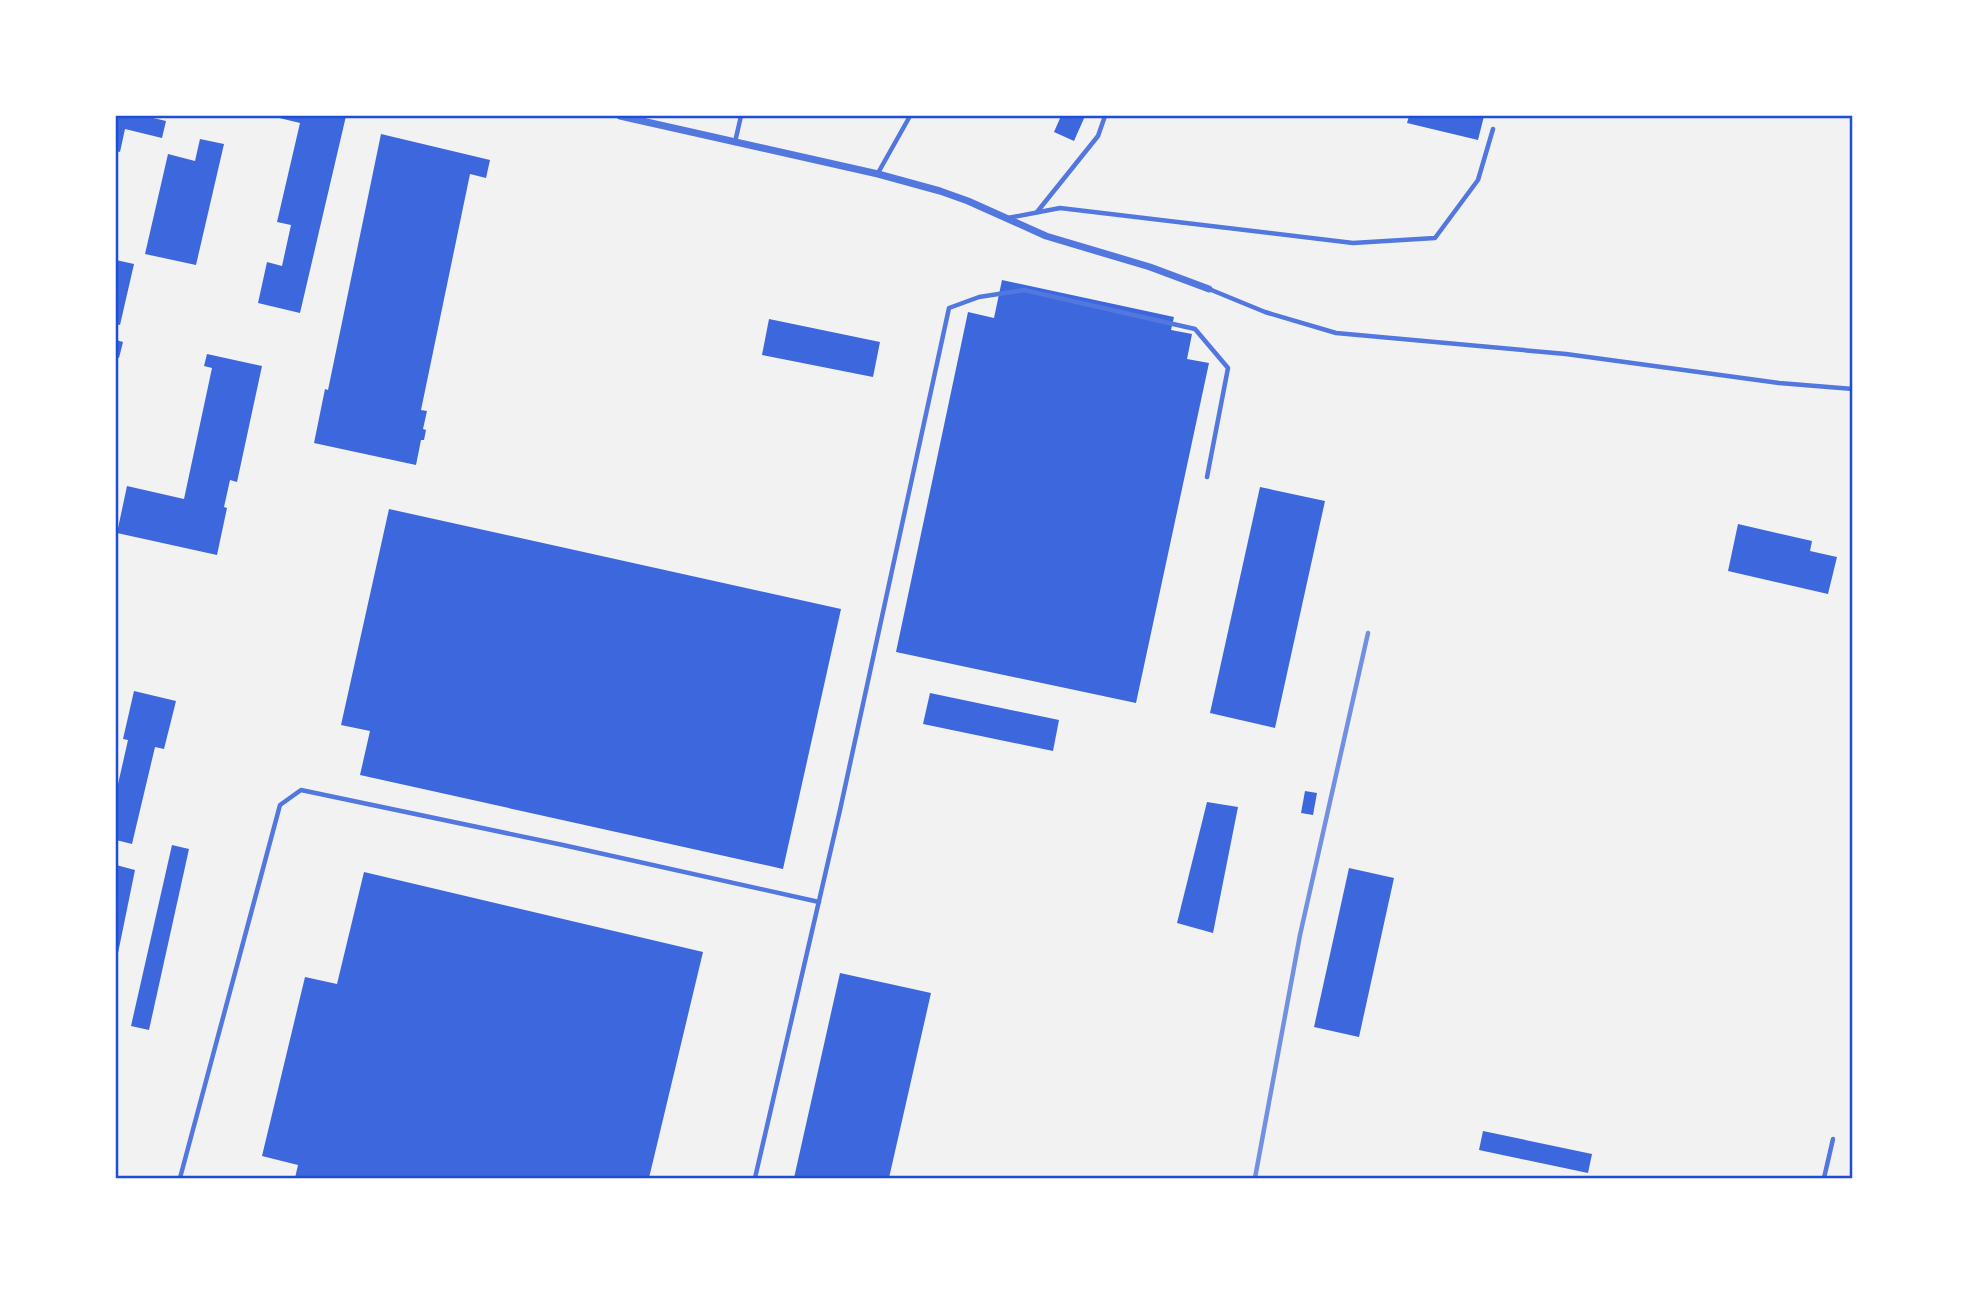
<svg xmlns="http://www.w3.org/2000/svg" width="1968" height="1294" viewBox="0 0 1968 1294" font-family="'Fira Sans',sans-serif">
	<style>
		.building { fill: #3d67dc }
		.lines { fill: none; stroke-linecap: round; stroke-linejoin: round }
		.service { stroke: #5277de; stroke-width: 4.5 }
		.minor { stroke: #5277de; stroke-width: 7 }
		.rail { stroke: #7290e2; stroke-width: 4.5 }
		.neatline { fill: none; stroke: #1d4ed8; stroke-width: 2.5 }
	</style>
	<rect width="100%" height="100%" fill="#f2f2f2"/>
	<g class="building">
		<path d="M116 116H145L166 121 162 138 125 129 120 152 116 151Z"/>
		<path d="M271 116H346L300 313 258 303 267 262 282 266 291 225 277 222 300 123Z"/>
		<path d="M1061 116H1085L1074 141 1054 132Z"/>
		<path d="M1409 116H1484L1478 140 1407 123Z"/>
		<path d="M381 134 490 160 486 178 470 174 421 410 427 411 423 429 426 430 424 440H421L416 465 314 443 325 389 328 390Z"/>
		<path d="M200 139 224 144 196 265 145 254 168 154 195 161Z"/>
		<path d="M116 260 134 264 120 325 116 324Z"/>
		<path d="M1002 280 1174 317 1171 330 1192 334 1187 359 1209 363 1136 703 896 652 968 312 994 318Z"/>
		<path d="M769 319 880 342 873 377 762 355Z"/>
		<path d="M116 340 123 342 119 358 116 357Z"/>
		<path d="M207 354 262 366 237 482 230 480 224 507 227 508 217 555 117 533 127 486 184 499 212 368 204 366Z"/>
		<path d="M1260 487 1325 501 1275 728 1210 713Z"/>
		<path d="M389 509 841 609 783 869 360 775 370 731 341 725Z"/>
		<path d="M1738 524 1812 541 1810 551 1837 557 1828 594 1728 571Z"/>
		<path d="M134 691 176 701 164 749 155 747 132 844 116 840V793L128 740 123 739Z"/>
		<path d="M930 693 1059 720 1053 751 923 724Z"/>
		<path d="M1305 791 1317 793 1313 815 1301 813Z"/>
		<path d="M1207 802 1238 807 1213 933 1177 923Z"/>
		<path d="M172 845 189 849 149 1030 131 1026Z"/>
		<path d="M116 865 135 870 117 958H116Z"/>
		<path d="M1349 868 1394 878 1359 1037 1314 1027Z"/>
		<path d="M364 872 703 952 649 1178H295L298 1165 262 1156 305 977 337 984Z"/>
		<path d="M840 973 931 993 889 1178H794Z"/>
		<path d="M1483 1131 1592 1154 1588 1173 1479 1150Z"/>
	</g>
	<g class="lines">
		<g class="service">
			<path d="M735 142 741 116"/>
			<path d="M878 173 910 116"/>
			<path d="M1037 212 1098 136 1105 116"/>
			<path d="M1008 218 1060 208 1353 243 1435 238 1478 180 1493 129"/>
			<path d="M1209 289 1265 312 1336 333 1566 354 1779 383 1853 389"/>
			<path d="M180 1178 280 805 301 790 563 845 819 902"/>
			<path d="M755 1178 840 810 949 308 979 297 1024 290 1195 329 1228 368 1207 477"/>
			<path d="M1824 1178 1833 1139"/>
		</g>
		<path class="minor" d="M620 116 878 174 940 191 968 201 1046 236 1150 267 1209 289"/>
		<path class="rail" d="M1255 1178 1300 935 1368 633"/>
	</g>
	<rect width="1968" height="1294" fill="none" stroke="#ffffff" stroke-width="234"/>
	<rect x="117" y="117" width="1734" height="1060" class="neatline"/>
</svg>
